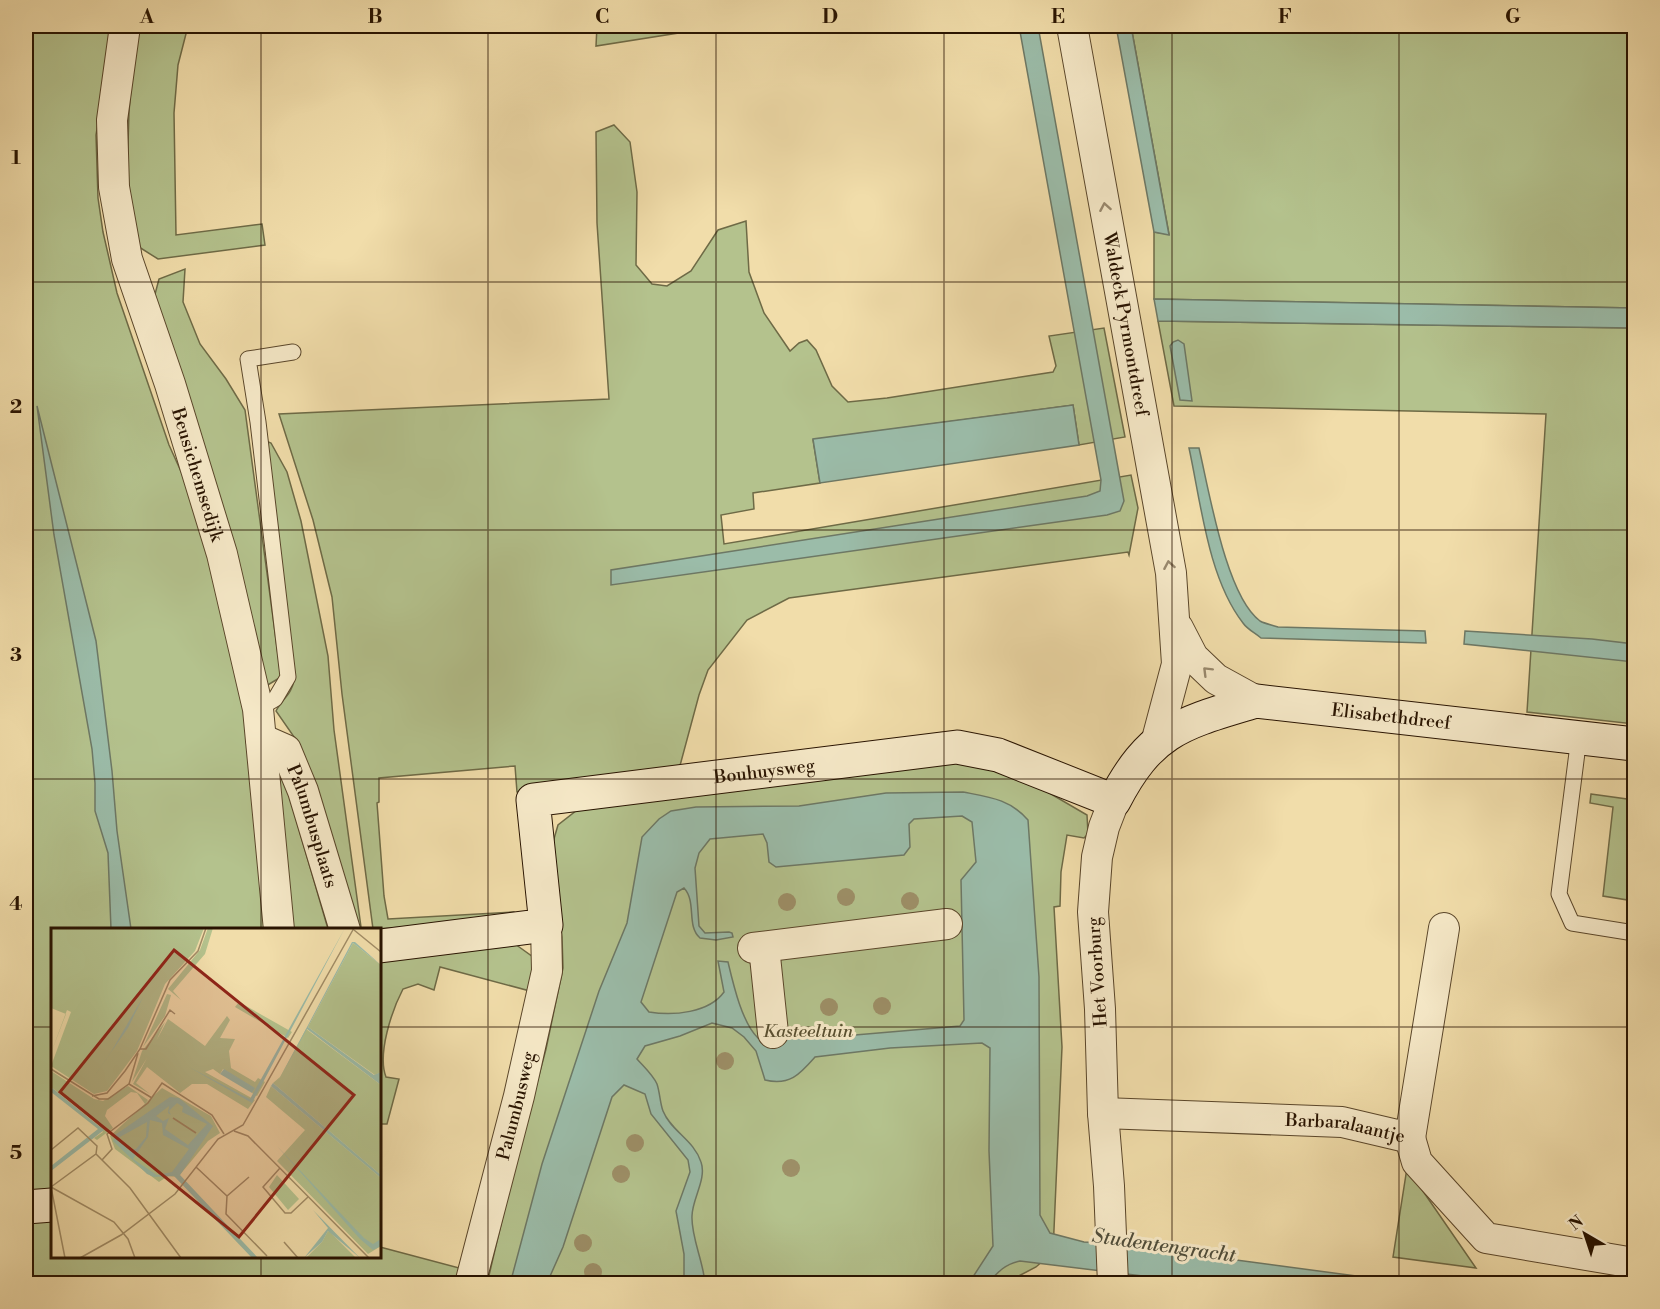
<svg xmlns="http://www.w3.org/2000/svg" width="1660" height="1309" viewBox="0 0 1660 1309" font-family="'Libre Bodoni',serif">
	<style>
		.green { fill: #b4c28d; stroke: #6e6a46; stroke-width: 1.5 }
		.water { fill: #9bbca9; stroke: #6d7865; stroke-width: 1.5; fill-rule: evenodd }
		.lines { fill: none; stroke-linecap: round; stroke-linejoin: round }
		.lane-casing { stroke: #5a462a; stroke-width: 17 }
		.street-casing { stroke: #5a462a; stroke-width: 32 }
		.secondary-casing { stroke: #281300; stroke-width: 35 }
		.lane { stroke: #f6e9c8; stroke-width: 15 }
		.street { stroke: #f6e9c8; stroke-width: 30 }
		.secondary { stroke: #f6e9c8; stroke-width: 33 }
		.tree { fill: #9d8f67 }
		.oneway { stroke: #99896e }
		.grid { fill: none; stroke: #281300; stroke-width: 1.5; stroke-opacity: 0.55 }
		.labels { text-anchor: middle; stroke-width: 6; stroke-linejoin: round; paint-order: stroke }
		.street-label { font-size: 18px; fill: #281300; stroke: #f6e9c8 }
		.park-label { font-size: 18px; font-style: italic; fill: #595031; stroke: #f6e9c8 }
		.water-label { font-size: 20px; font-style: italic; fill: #504e3b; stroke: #f6e9c8 }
		.inset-road { fill: none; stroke: #a18c66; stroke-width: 1.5 }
		.view { fill: #8f2418; fill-opacity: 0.15; stroke: #8f2418; stroke-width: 3 }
		.inset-edge { fill: none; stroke: #281300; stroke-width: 3 }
		.neatline { fill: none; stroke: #281300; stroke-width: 2 }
		.grid-label { font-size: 20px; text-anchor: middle; font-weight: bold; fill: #281300 }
	</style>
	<rect width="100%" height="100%" fill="#f1ddaa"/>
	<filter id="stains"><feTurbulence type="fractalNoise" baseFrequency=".00333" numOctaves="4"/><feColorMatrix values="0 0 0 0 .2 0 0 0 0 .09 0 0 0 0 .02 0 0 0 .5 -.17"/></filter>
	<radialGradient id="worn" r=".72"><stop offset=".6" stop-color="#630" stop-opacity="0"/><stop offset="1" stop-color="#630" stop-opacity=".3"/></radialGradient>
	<g class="green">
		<path d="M26 26H114L96 135 98 198 103 232 117 293 169 445 194 500 237 647 267 929 52 930V1194L26 1196Z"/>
		<path d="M138 26H188L178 65 174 113 176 235 262 224 265 245 158 259 139 247 127 177 129 112 134 50Z"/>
		<path d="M597 26H723L596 46Z"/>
		<path d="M1131 26H1634V308L1154 299V232L1169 234Z"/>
		<path d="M614 125 630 142 637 192 636 265 652 284 667 286 691 271 718 230 746 221 749 272 764 313 790 351 799 343 807 340 816 350 832 386 848 402 887 398 1053 372 1056 366 1049 336 1104 328 1125 437 1079 445 1073 405 813 440 820 483 753 493 754 509 721 515 724 544 1131 475 1138 508 1129 555 1128 552 789 598 747 620 708 670 699 695 678 773 517 792 515 766 379 778V802L377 803 384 896 388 919 513 912 502 921 373 929 342 694 332 597 313 520 279 414 609 399 597 223 596 132Z"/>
		<path d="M185 269 183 302 200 344 226 379 245 410 281 677 266 686 154 298 159 279Z"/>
		<path d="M1158 321 1634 328V724L1527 712 1546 414 1174 406Z"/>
		<path d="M266 441 271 443 287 472 301 521 328 656 334 730 361 927 349 918 299 744 276 711C282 699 292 694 294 680Z"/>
		<path d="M955 760 1027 780 1087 815 1088 834 1084 838 1067 835 1061 872 1060 906 1054 907 1062 1047 1053 1252 1036 1267 1003 1284H487L513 1173 546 1049 563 968 562 937 551 849 558 825 581 807Z"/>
		<path d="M274 772 283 774 328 929H290Z"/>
		<path d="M1591 794 1634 800V901L1603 896 1613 807 1590 803Z"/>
		<path d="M515 944 533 957 536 969 530 991 440 967 434 990 418 984 403 989C392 1010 377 1054 386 1077L399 1079 387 1124H380V958Z"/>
		<path d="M1407 1168 1476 1268 1393 1257Z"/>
		<path d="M52 1218V1256H380V1247L463 1269 460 1284 26 1283V1219Z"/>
	</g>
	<g class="water">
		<path d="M1019 26H1038L1124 501 1120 511 1107 515 611 585V570L1087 496 1100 491 1101 480Z"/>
		<path d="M1116 26H1131L1169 235 1154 232Z"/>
		<path d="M1154 299 1634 308V328L1158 321Z"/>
		<path d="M1178 340 1184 344 1192 401 1180 400 1170 346 1173 342Z"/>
		<path d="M1073 405 1079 445 820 483 813 439Z"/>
		<path d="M37 406 96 641 112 771 117 831 131 929H111L108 853 95 811V783L92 749 54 535Z"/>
		<path d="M1189 448H1199C1209 490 1226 596 1260 621 1265 624 1273 625 1278 627L1425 631 1426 643 1261 638C1255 633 1247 629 1243 623 1208 578 1201 503 1189 448Z"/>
		<path d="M1465 631 1592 639 1634 644V662L1464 644Z"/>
		<path d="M963 792C989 797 1010 799 1028 820L1039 977 1040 1215 1050 1233 1084 1242 1108 1243 1409 1283H1200L1020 1261C1005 1264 998 1272 988 1283H969L993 1246 989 1151 990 1048 982 1043 890 1048 815 1057C800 1074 790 1086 765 1080L756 1051 744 1037 732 1028 712 1023 680 1036 645 1046 637 1059C644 1067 653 1075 657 1084 660 1093 660 1103 663 1111 671 1131 694 1140 701 1162 707 1179 692 1199 692 1216 691 1237 703 1260 705 1283H684V1254L676 1211 690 1172 688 1160 651 1114 645 1094 624 1085 612 1097 563 1247 547 1283 510 1284 542 1164 599 991 627 923 642 837 659 819 671 811 696 807 799 806 886 793ZM962 816 972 822 976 862 961 880 964 1020 960 1026 855 1035 758 1038C742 1023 733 983 728 962L718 961 724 992C709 1013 673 1016 649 1012L641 1002 677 892 684 888C697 902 686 926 700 938L716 940 733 937 732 933 729 932 705 933 699 926 695 868 699 853 710 839 763 834 767 843 769 862 776 867 904 855 910 847 909 824 914 819Z"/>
	</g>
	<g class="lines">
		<defs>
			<g id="lane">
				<path d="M258 709 275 699 288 677 258 422 248 359 293 352"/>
				<path d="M1579 737 1559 894 1572 923 1634 933"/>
			</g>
			<g id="street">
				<path id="s1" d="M125 26 112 120 114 187 127 259 170 384 222 554 258 709 279 930"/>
				<path id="s2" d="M1072 26 1171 573 1177 664 1156 743"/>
				<path d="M1178 628 1193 657 1216 679 1256 701"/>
				<path id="s3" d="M261 739 286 750 303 791 345 930"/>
				<path d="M764 947 773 1033"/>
				<path d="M753 948 947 924"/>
				<path id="s4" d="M1103 1113 1342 1122 1410 1138 1444 928"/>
				<path d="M1410 1138 1417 1162 1486 1238 1634 1263"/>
				<path id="s5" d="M470 1284 519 1096 547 971 546 925"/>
				<path d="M1113 1284 1109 1186 1103 1113 1100 1009 1093 912 1097 857 1104 827 1114 801"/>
			</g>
			<g id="secondary">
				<path id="s6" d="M380 946 546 925 533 800 957 747 998 755 1114 801C1151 729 1183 723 1256 701L1634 744"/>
				<path d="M26 1207 52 1205"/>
			</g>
		</defs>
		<use href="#lane" class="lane-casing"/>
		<use href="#street" class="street-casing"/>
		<use href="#secondary" class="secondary-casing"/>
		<use href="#lane" class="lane"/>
		<use href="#street" class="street"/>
		<use href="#secondary" class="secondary"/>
	</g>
	<g class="tree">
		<circle cx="846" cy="897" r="9"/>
		<circle cx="910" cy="901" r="9"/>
		<circle cx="787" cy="902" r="9"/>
		<circle cx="882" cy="1006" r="9"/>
		<circle cx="829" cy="1007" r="9"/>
		<circle cx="725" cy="1061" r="9"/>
		<circle cx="635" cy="1143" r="9"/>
		<circle cx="791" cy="1168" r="9"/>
		<circle cx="621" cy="1174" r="9"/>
		<circle cx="583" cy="1243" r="9"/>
		<circle cx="593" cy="1272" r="9"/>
	</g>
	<defs><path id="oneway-chevron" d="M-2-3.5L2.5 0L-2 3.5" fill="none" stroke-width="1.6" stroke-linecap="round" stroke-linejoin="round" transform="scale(1.5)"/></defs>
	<g class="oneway">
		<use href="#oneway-chevron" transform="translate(1105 207) rotate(-100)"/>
		<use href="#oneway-chevron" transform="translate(1169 565) rotate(-100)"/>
		<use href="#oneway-chevron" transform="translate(1207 671) rotate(-135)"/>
	</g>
	<path class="grid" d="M261 26V930M488 26V1284M716 26V1284M944 26V1284M1172 26V1284M1399 26V1284M26 282H1634M26 530H1634M26 779H1634M26 1027H52M380 1027H1634M261 1256V1284"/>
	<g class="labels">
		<g class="street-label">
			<text dy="6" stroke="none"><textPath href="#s2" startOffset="303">Waldeck Pyrmontdreef</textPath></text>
			<text dy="6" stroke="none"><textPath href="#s1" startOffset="462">Beusichemsedijk</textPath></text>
			<text dy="6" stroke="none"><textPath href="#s6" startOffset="1204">Elisabethdreef</textPath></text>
			<text dy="6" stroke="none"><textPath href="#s6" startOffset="526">Bouhuysweg</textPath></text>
			<text dy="6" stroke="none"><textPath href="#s3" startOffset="108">Palumbusplaats</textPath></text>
			<text transform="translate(1097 972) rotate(-94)" y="6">Het Voorburg</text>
			<text dy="6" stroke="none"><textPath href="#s5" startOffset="184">Palumbusweg</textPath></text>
			<text dy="6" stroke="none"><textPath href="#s4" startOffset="243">Barbaralaantje</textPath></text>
		</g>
		<g class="park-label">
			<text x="808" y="1037">Kasteeltuin</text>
		</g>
		<g class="water-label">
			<text transform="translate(1164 1245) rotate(8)" y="7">Studentengracht</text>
		</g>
	</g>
	<g transform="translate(51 928)">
		<rect width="330" height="330" fill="#f1ddaa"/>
		<path d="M0 0H153L144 23 114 56 86 123 56 163 43 166 0 138 20 84 16 82 0 125 15 86 0 80ZM157 0H162L154 26 122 63 130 72 117 61 149 22ZM302 15 330 37V144L324 147 257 99ZM116 66 120 67 114 88 92 119ZM188 74 241 104 237 110 184 79ZM176 88 179 92 169 110 184 111 178 123 180 140 204 154 207 150 214 154 206 168 201 165 203 160 172 141 169 146 162 141 154 144 204 172 197 181 156 156H141L129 165 96 139 85 155 99 166 82 156 117 91 154 118ZM114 94 101 122 81 154 91 123ZM255 101 330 157V247L222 155 229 149ZM0 143 43 171 52 173 77 158 97 172 94 176 86 165 80 164 56 182 54 188 62 200 46 212 43 210 52 204 45 193 0 159ZM220 158 330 250V318L317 326 226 233 254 202 215 169ZM111 160 160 188 169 205 157 213 127 249 117 248 108 254 64 221 59 208ZM226 247 248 271 237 282 218 259ZM277 303 279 304 305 330H255L271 314Z" fill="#b4c28d"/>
		<path d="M294 0 201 175 138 139 199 171ZM301 14H304L330 37 302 15 257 99 323 147 330 144V157L256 101 229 150ZM92 69 77 100 42 150 60 124ZM173 141 204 160 201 165 169 146ZM222 155 330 247V250L220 158ZM0 159 53 202 0 243V238L47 201 0 164ZM119 169 128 170 162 198 129 247 207 330H201L123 248 103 249 96 246 62 213 64 207ZM126 175 132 179 131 184 156 196 137 217 114 201 118 190 112 193 105 188 118 178 117 185 120 187 118 183ZM99 192 111 195 112 207 138 221 121 244 106 247 82 231 97 209ZM96 194 95 209 85 221 77 222 67 210ZM226 218 313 310 322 316 330 311V318L322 322 309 311ZM262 282 309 330 277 303 271 314 253 330 277 300Z" fill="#9bbca9" fill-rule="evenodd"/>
		<path class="inset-road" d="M303 2 330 24M89 121H95L119 82 124 86M0 141 48 171H57L78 156 101 170M78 156 87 125M41 168 56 165 74 143 89 121 119 52 147 23 155 0M122 190 145 205M183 203 197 208 318 330M0 222 27 200 46 218 45 226M51 232 61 221 56 206 97 175 111 155 161 187 173 206M145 239 176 268 198 249M229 240 212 259 234 285H240L257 269M0 259 45 226 79 260 130 330M0 259 63 294 77 311 84 330M0 259 14 330M176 268 175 286 216 328M233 314 247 330M29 330 70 307 124 266 167 211 192 197 303 0"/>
		<path class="view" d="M123 22 303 167 188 309 9 164Z"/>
		<rect width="330" height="330" class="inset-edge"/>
	</g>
	<rect width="1660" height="1309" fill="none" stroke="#f1ddaa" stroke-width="66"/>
	<g transform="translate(1585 1234) rotate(321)" stroke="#f6e9c8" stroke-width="4.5" paint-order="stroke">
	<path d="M0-4.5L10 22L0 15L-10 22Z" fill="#281300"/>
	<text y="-9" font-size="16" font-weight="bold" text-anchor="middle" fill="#281300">N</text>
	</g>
	<rect x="33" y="33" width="1594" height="1243" class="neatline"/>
	<g class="grid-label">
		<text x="147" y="23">A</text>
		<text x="375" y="23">B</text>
		<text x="602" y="23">C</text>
		<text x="830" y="23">D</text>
		<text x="1058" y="23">E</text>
		<text x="1285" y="23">F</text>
		<text x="1513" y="23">G</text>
		<text x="16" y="164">1</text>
		<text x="16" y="413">2</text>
		<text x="16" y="661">3</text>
		<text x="16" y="910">4</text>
		<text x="16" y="1159">5</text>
	</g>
	<rect width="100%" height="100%" filter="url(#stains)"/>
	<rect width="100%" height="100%" fill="url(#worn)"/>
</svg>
